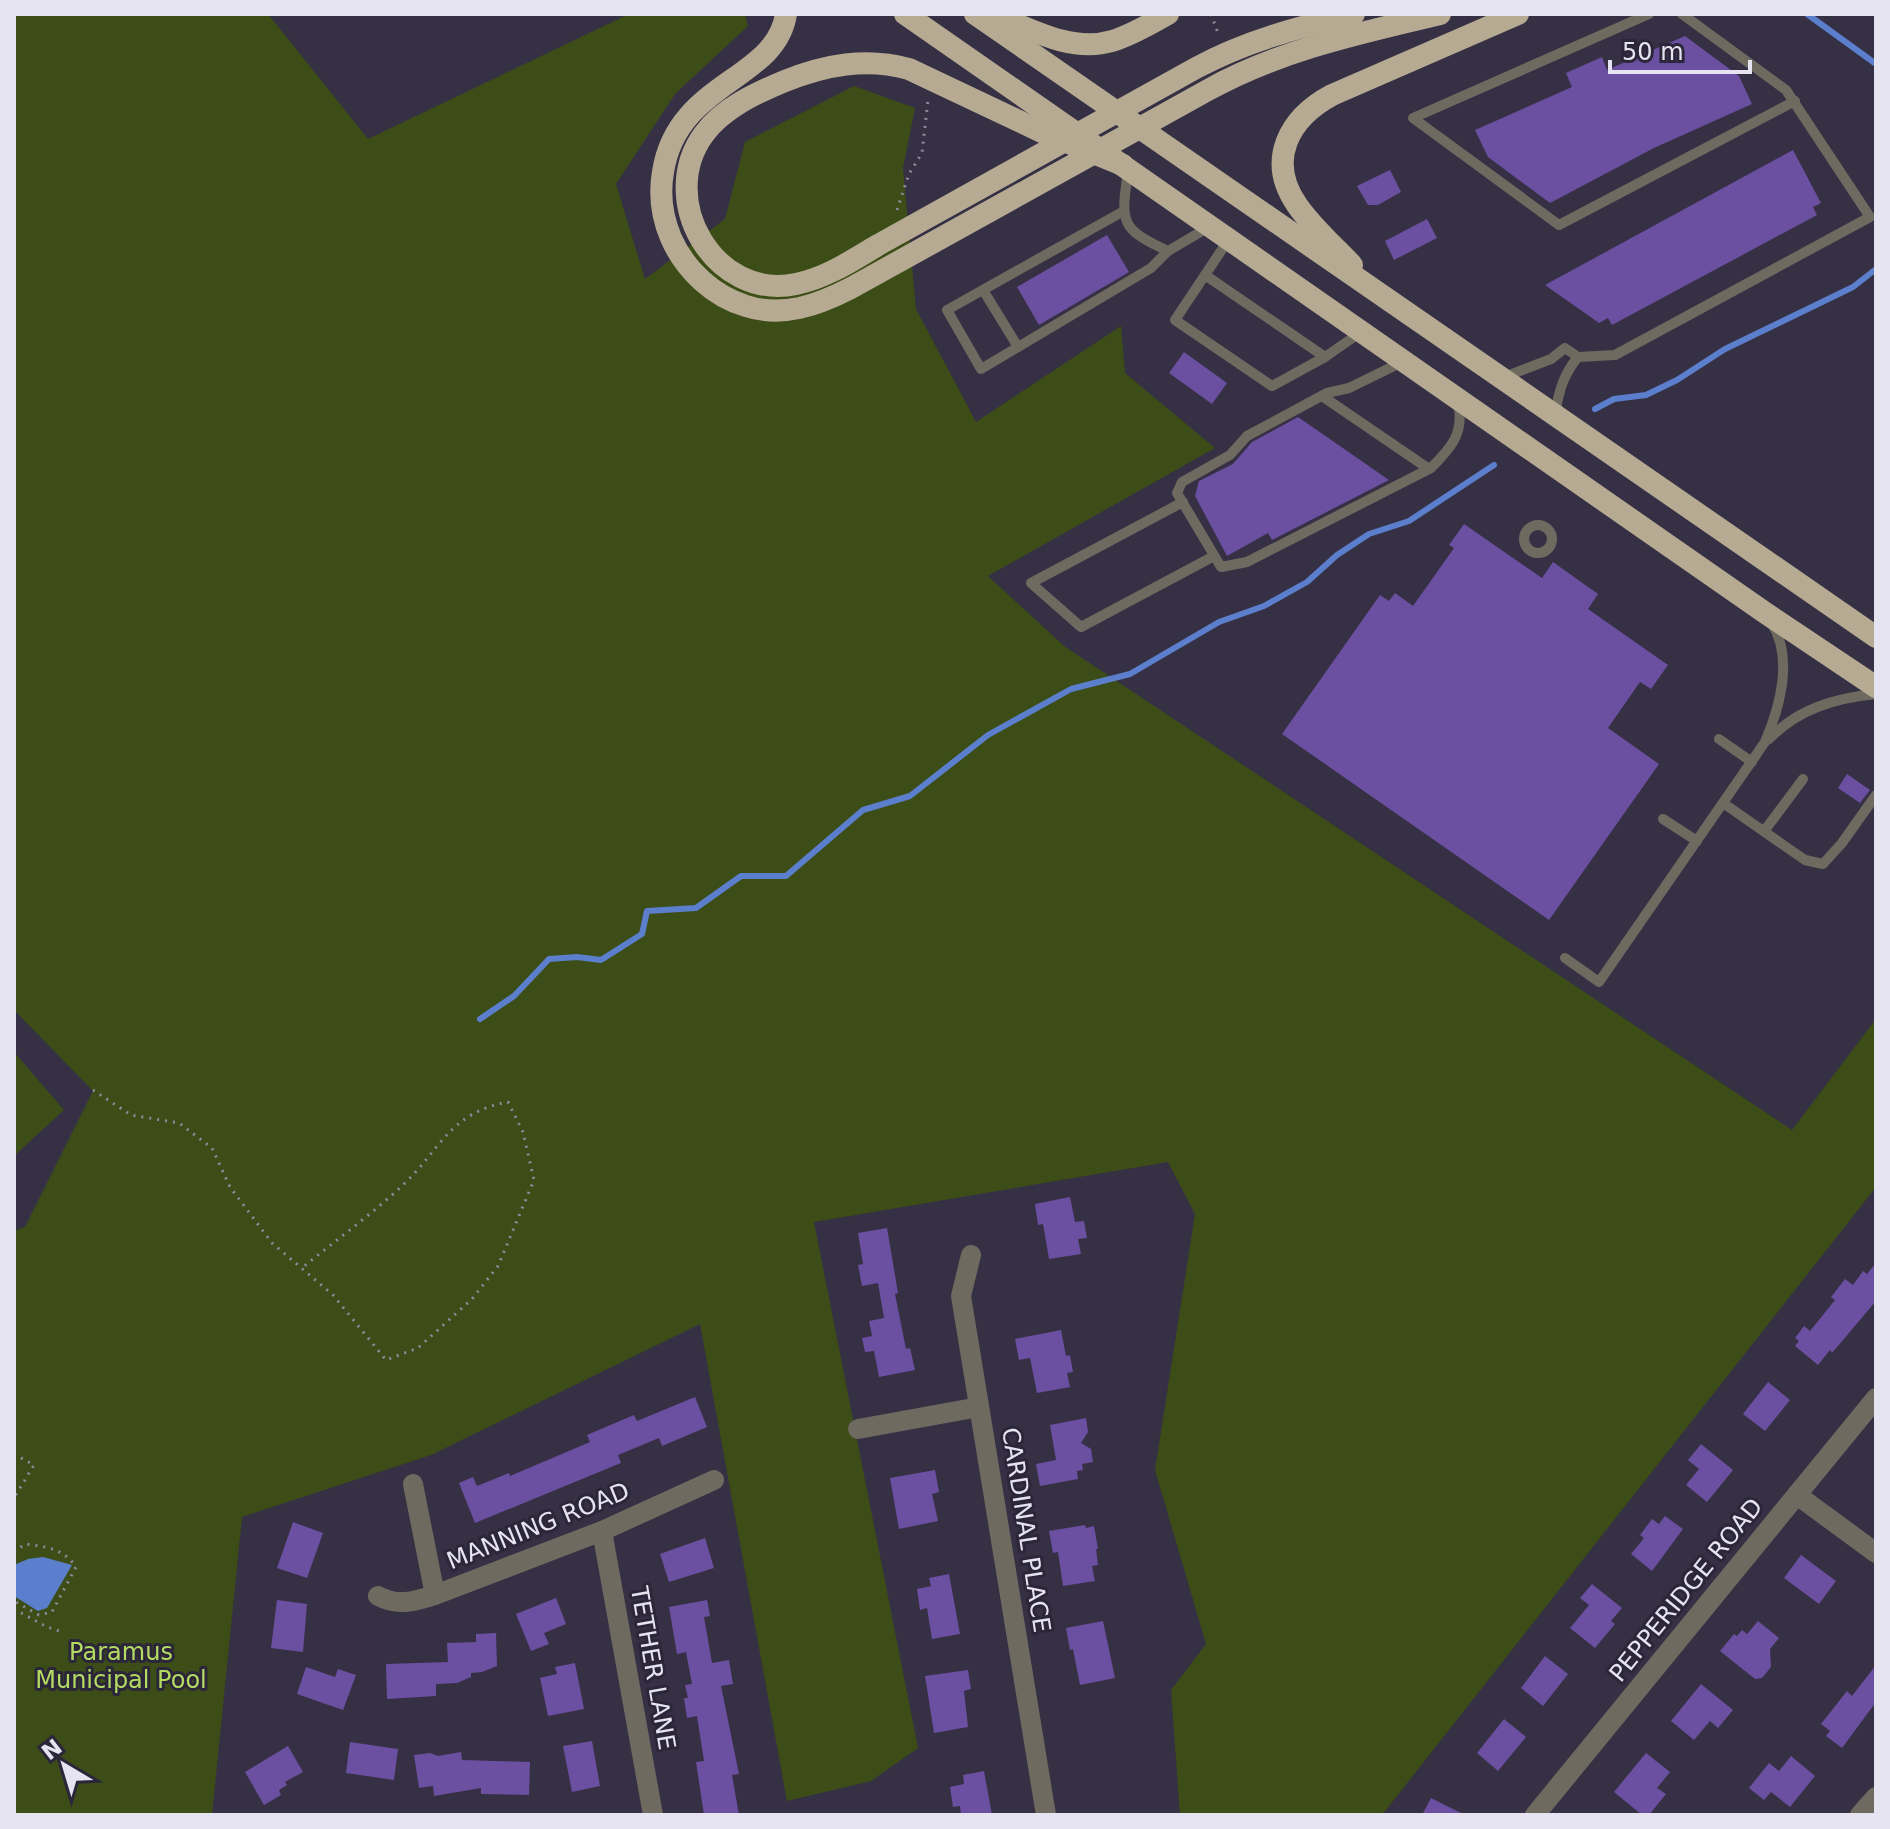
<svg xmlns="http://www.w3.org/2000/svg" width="1890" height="1829" viewBox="0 0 1890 1829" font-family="'DejaVu Sans',sans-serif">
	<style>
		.green { fill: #3c4d17 }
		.water { fill: #5b7fcd }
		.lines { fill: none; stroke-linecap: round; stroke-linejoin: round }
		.stream { stroke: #5b7fcd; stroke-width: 6 }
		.building { fill: #6b4fa0 }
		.path { stroke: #8e8a9b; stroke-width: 3; stroke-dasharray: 2 6; stroke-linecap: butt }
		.service { stroke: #6f6a60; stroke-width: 10 }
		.minor { stroke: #6f6a60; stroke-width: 20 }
		.trunk { stroke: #b6aa92; stroke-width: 22 }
		.labels { text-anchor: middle; stroke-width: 6; stroke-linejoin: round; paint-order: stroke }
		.street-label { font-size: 24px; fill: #e7e4f1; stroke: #2c263a }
		.park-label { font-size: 24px; fill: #b4db61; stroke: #2c263a }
	</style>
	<rect width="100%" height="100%" fill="#363045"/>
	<g class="green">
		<path d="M14 14H268L368 139 629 14H745L748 26 675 94 616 184 645 279 725 219 745 142 854 86 915 108 903 168 916 309 976 422 1121 326 1125 373 1215 448 988 576 1064 646 1792 1130 1876 1019V1187L1382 1815H1180L1171 1690 1206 1644 1155 1470 1195 1214 1168 1162 814 1222 918 1748 871 1781 787 1801 700 1324 431 1455 242 1517 212 1815H14V1231L25 1227 93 1091 14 1010Z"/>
		<path d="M14 1052 64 1110 14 1156Z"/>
	</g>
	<path class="water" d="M43 1557 72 1565 47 1608 38 1611 14 1596V1565L28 1559Z"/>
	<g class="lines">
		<g class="stream">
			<path d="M1807 14 1876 64"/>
			<path d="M1595 409 1614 399 1646 395 1677 380 1725 349 1853 287 1876 269"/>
			<path d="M480 1019 514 996 549 959 577 957 601 960 642 934 647 911 696 908 741 876H786L863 810 910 796 988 735 1071 689 1130 674 1219 622 1264 606 1307 582 1337 555 1369 534 1409 521 1494 465"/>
		</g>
	</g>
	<g class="building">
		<path d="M1685 36 1739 76 1752 104 1654 148 1550 203 1488 157 1475 130 1572 87 1566 73 1602 57 1607 70Z"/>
		<path d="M1793 150 1821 203 1813 207 1817 215 1612 325 1608 318 1599 323 1545 285Z"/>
		<path d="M1390 170 1401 192 1378 205H1368L1357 186Z"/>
		<path d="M1427 219 1437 238 1394 260 1385 241Z"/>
		<path d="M1107 235 1129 272 1039 325 1017 287Z"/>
		<path d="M1184 352 1227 383 1212 404 1169 373Z"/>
		<path d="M1298 417 1389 480 1272 540 1268 533 1227 556 1195 496 1199 481 1233 464 1252 442Z"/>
		<path d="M1464 524 1542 578 1553 562 1598 594 1588 609 1668 665 1651 689 1640 682 1608 728 1659 764 1549 920 1282 734 1380 595 1389 601 1395 593 1413 606 1454 548 1449 545Z"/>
		<path d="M1847 774 1870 790 1860 803 1838 788Z"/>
		<path d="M1070 1197 1075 1222 1084 1221 1087 1238 1078 1239 1081 1254 1049 1259 1043 1224 1038 1225 1035 1204Z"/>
		<path d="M887 1228 898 1293 895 1294 906 1349 910 1348 915 1370 879 1377 874 1351 865 1352 862 1338 872 1336 869 1321 884 1318 878 1283 862 1286 858 1265 863 1264 858 1233Z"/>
		<path d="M1876 1263V1301L1832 1353 1830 1350 1818 1365 1795 1346 1799 1341 1795 1338 1804 1326 1810 1331 1835 1300 1831 1297 1845 1279 1853 1285 1863 1271 1867 1274Z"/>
		<path d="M1061 1330 1066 1356 1070 1355 1073 1372 1067 1373 1070 1387 1037 1393 1030 1358 1019 1360 1015 1339Z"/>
		<path d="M1768 1382 1790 1400 1765 1431 1743 1414Z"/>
		<path d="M695 1397 707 1427 662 1446 659 1438 618 1455 621 1463 475 1523 459 1483 473 1477 477 1486 509 1473 510 1476 590 1442 587 1435 634 1415 637 1421Z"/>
		<path d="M1086 1418 1088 1432 1081 1443 1091 1449 1093 1462 1082 1464 1083 1470 1077 1471 1078 1479 1040 1486 1036 1464 1056 1460 1050 1425Z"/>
		<path d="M1701 1444 1733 1470 1707 1502 1686 1485 1699 1469 1688 1460Z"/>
		<path d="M935 1470 939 1492 932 1494 938 1521 899 1529 890 1478Z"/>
		<path d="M1665 1516 1683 1529 1652 1571 1631 1554 1644 1538 1640 1535 1652 1519 1659 1524Z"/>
		<path d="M293 1522 323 1533 307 1578 277 1568Z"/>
		<path d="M1085 1525 1086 1528 1094 1526 1098 1549H1096L1098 1565 1092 1566 1095 1581 1063 1586 1058 1552 1053 1553 1049 1531Z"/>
		<path d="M705 1538 714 1568 669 1582 660 1554Z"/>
		<path d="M1801 1555 1836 1581 1819 1604 1784 1578Z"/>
		<path d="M949 1574 960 1634 932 1639 927 1608 920 1610 917 1589 931 1586 929 1578Z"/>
		<path d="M1592 1584 1622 1608 1611 1621 1615 1624 1595 1648 1570 1628 1589 1605 1580 1598Z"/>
		<path d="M556 1598 566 1624 544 1633 549 1644 531 1651 516 1614Z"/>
		<path d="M277 1600 307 1604 303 1652 271 1648Z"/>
		<path d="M707 1600 710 1616 704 1617 712 1663 729 1660 733 1684 721 1686 739 1774 732 1775 739 1815H704L696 1762 704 1761 697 1716 687 1718 684 1698H688L685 1685 692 1684 686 1652 677 1654 669 1607Z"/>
		<path d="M1103 1621 1115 1678 1080 1685 1073 1649 1070 1650 1066 1628Z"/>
		<path d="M1758 1621 1779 1638 1770 1649 1771 1667 1762 1678 1755 1679 1720 1651 1734 1634 1737 1636 1742 1630 1747 1634Z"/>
		<path d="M496 1633 497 1666 482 1672 471 1673V1677L457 1683 436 1684V1696L387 1699 386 1664 448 1662 447 1643 476 1642V1634Z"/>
		<path d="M1545 1656 1568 1674 1543 1706 1521 1688Z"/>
		<path d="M575 1663 584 1709 548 1716 540 1678 557 1674 555 1667Z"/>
		<path d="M1876 1665V1702L1842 1748 1826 1736 1830 1731 1821 1724 1847 1691 1852 1696Z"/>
		<path d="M306 1667 335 1677 338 1669 356 1675 343 1710 297 1694Z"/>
		<path d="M968 1670 971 1689 964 1691 968 1727 934 1733 925 1676Z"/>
		<path d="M1701 1684 1733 1710 1718 1728 1710 1721 1694 1740 1671 1721Z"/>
		<path d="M1504 1719 1526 1737 1498 1771 1477 1753Z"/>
		<path d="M592 1741 600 1786 572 1792 563 1746Z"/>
		<path d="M350 1742 398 1749 394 1780 346 1773Z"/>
		<path d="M288 1746 303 1772 285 1782 287 1785 279 1790 281 1795 264 1805 245 1772Z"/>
		<path d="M461 1752 462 1760 530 1762 529 1795 481 1794V1788L434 1796 433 1786 419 1788 414 1755 430 1753 438 1756Z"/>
		<path d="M1646 1753 1670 1772 1657 1788 1666 1794 1649 1815H1642L1614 1792Z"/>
		<path d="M1791 1756 1815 1776 1790 1807 1771 1792 1764 1800 1749 1788 1769 1763 1779 1771Z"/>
		<path d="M984 1771 992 1815H961L960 1806 953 1807 950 1787 964 1784 963 1775Z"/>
		<path d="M1431 1798 1465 1815H1422Z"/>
	</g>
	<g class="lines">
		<g class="path">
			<path d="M1211 14 1218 33"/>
			<path d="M897 210 909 174 922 153 928 100"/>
			<path d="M93 1090 131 1115 179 1123 212 1148 230 1187 272 1243 333 1295 386 1360 418 1348 472 1299 498 1266 534 1180 523 1132 508 1102C449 1113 441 1149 403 1185 372 1214 335 1241 302 1268"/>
			<path d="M14 1454 34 1465 14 1498"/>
			<path d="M14 1552 25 1544C45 1546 64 1549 76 1567L52 1612 39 1615 14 1601"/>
			<path d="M14 1609 47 1627 59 1631"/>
		</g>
		<g class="service">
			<path d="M1649 14 1413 118 1559 225 1795 101"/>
			<path d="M1128 171C1121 221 1119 229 1168 251L1209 227"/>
			<path d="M1122 212 947 310 981 369 1151 268 1168 251"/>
			<path d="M1229 239 1175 320 1272 386 1325 357 1361 332"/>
			<path d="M1205 275 1325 357"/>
			<path d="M983 290 1018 347"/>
			<path d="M1402 362 1349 388 1327 393 1247 436 1230 455 1182 482 1177 493 1221 567 1247 562 1431 468C1450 449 1465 433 1458 404"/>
			<path d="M1502 378 1551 359 1565 348 1578 357 1615 355 1870 217 1786 90 1682 14"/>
			<path d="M1322 396 1429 469"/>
			<path d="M1555 414C1559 391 1563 375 1578 357"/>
			<path d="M1183 502 1031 583 1081 627 1214 556"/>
			<circle cx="1538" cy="539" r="14"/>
			<path d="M1719 739 1752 762"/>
			<path d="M1769 739C1798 709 1835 698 1876 694"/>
			<path d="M1723 803 1805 860 1823 864 1842 843 1876 795"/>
			<path d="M1663 819 1697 841"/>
			<path d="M1765 830 1803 779"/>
			<path d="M1565 958 1599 982 1765 742C1780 707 1794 657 1771 622"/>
		</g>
		<g class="minor">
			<path d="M971 1255 961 1296 1046 1815"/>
			<path d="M858 1429 979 1407"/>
			<path d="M413 1484 435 1595"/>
			<path d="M1797 1495 1876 1553"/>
			<path d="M602 1531 653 1815"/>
			<path d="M378 1596C399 1607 414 1601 435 1595L602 1531 714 1480"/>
			<path d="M1535 1815 1876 1398"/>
			<path d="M1860 1815 1876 1797"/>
		</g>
		<g class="trunk">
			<path d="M786 14C776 81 677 81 663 172 659 195 662 217 671 238 685 270 713 296 746 306 783 318 818 305 851 288L1208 90C1280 50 1360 33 1440 14"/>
			<path d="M905 14 1764 612 1876 687"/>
			<path d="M975 14 1876 637"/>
			<path d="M993 14C1030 29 1071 53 1112 41 1132 35 1150 24 1168 14"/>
			<path d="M1123 165 1042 132 909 69C866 57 825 65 785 81 756 93 723 108 704 134 656 199 714 301 796 284 826 278 853 260 878 245L1196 68C1246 41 1299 27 1354 14"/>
			<path d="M1352 265C1334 246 1312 227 1297 205 1266 160 1289 118 1332 95L1518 14"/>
		</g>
	</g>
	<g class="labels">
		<g class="street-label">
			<text transform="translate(538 1526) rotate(-22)" y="8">MANNING ROAD</text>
			<text transform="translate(1026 1530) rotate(81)" y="8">CARDINAL PLACE</text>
			<text transform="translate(1686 1590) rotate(-51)" y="8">PEPPERIDGE ROAD</text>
			<text transform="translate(653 1668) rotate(80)" y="8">TETHER LANE</text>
		</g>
		<g class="park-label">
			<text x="121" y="1660">Paramus<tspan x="121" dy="28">Municipal Pool</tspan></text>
		</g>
	</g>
	<rect width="1890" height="1829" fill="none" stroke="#e7e4f1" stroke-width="32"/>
	<g transform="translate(64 1765) rotate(322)" stroke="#2c263a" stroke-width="6" paint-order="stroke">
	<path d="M0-6L14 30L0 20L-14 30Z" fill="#e7e4f1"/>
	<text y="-12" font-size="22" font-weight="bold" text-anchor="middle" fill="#e7e4f1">N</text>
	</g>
	<path d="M1610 60v12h140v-12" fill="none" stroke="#e7e4f1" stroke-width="4"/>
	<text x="1622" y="60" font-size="24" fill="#e7e4f1" stroke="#2c263a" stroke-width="6" paint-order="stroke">50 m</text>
</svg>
